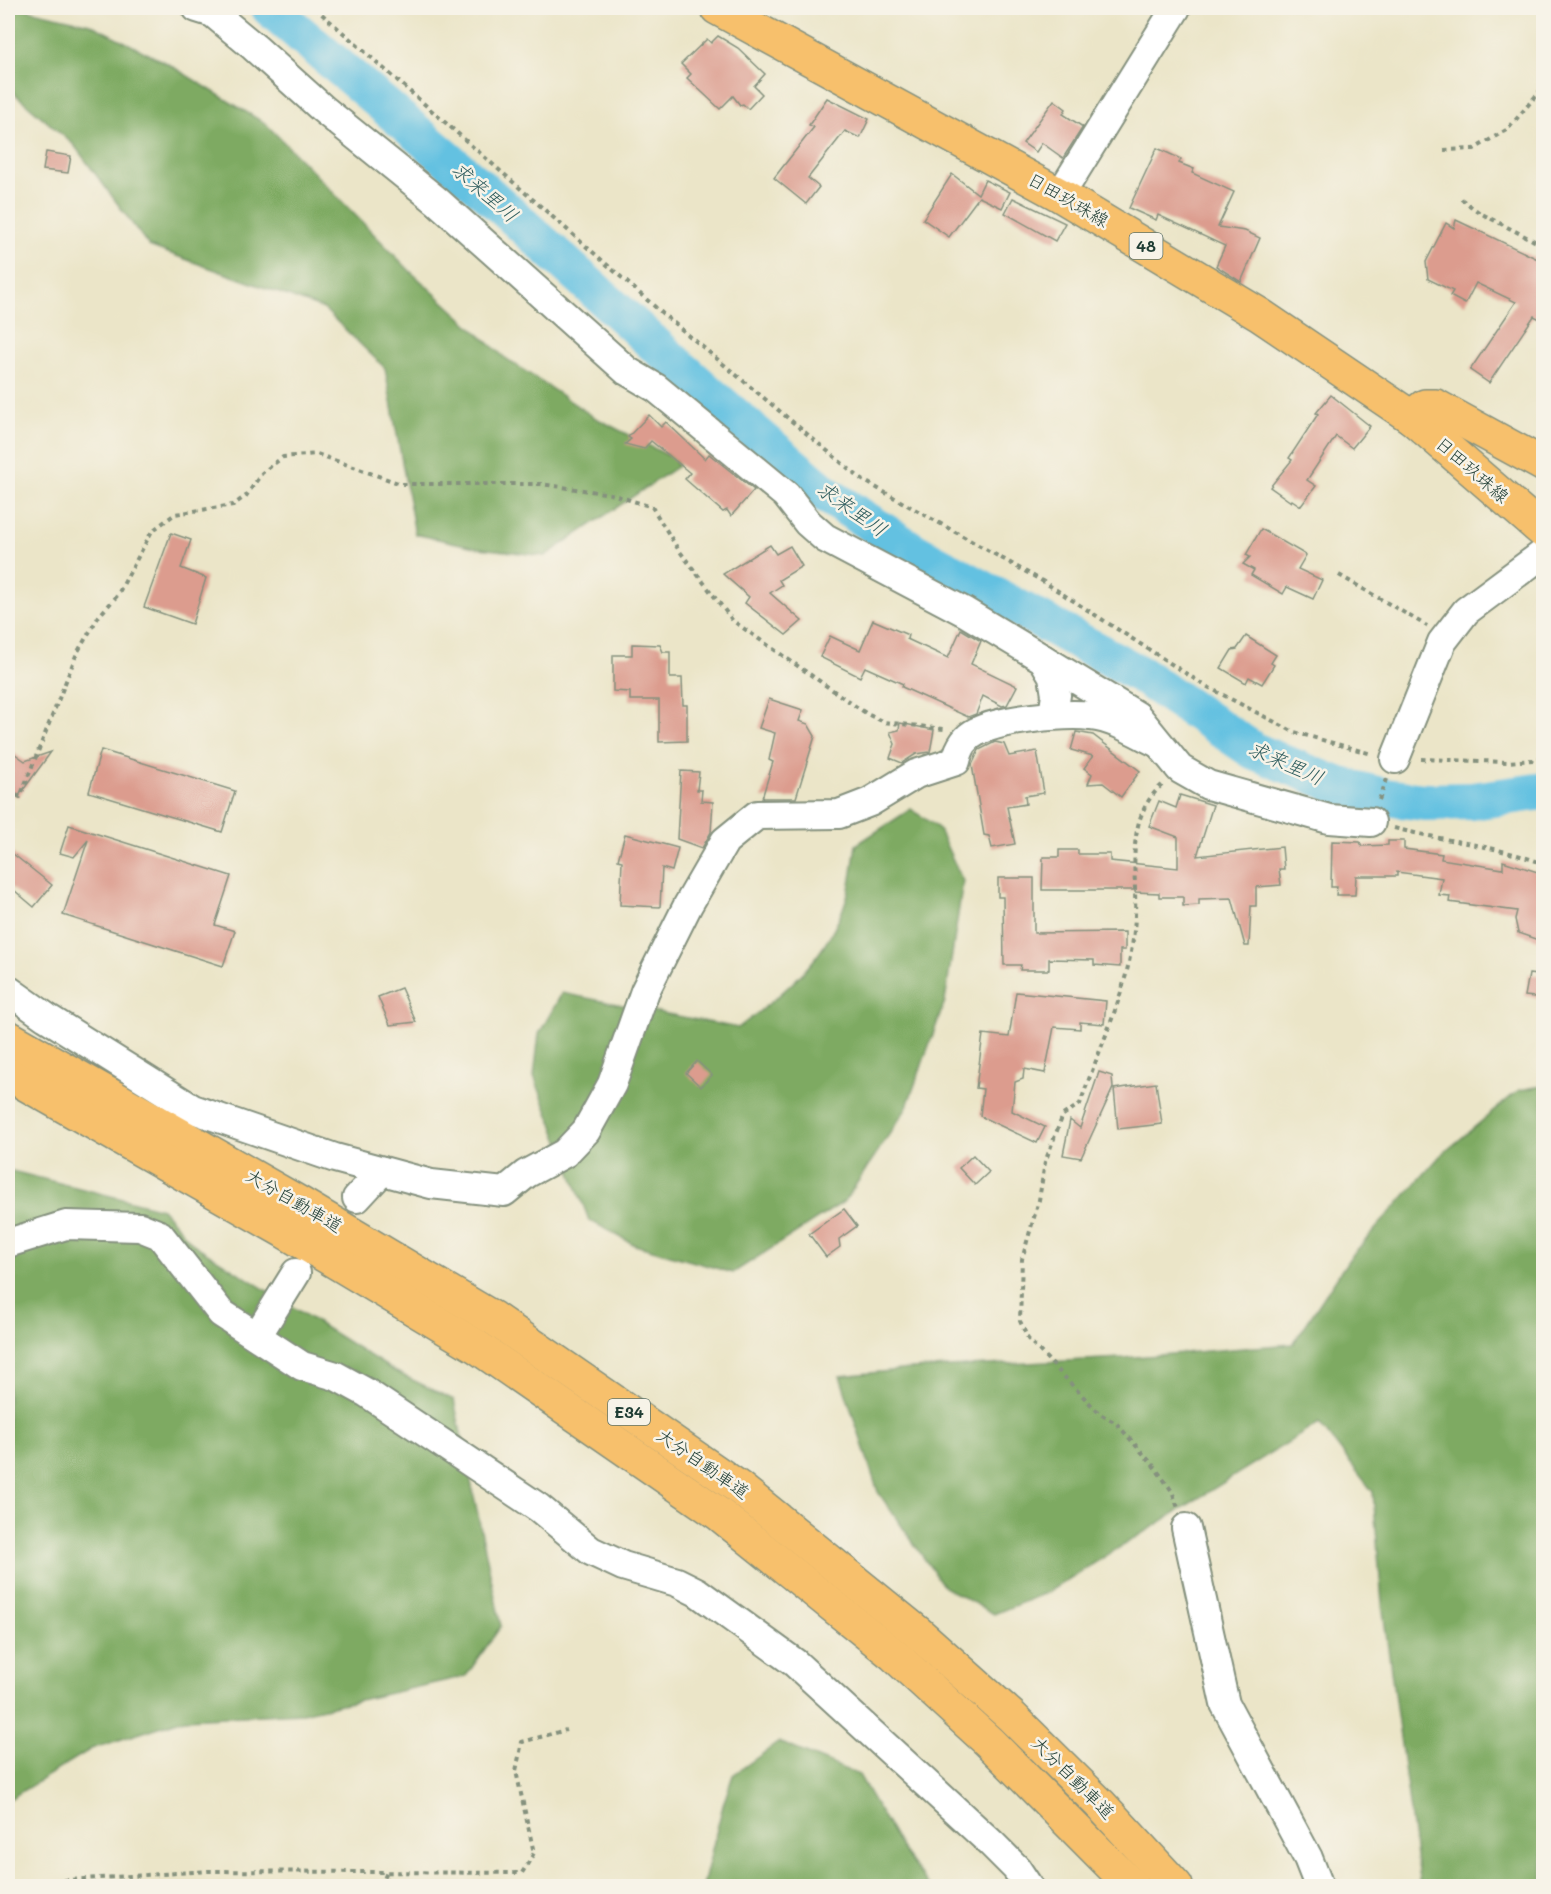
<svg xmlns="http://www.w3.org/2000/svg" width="1551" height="1894" viewBox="0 0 1551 1894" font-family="Mali,'Klee One',sans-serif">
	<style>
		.forest { fill: #7eaa62; stroke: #4e744b; stroke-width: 1.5 }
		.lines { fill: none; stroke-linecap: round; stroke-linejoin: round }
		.river { stroke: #63c1e1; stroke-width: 38 }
		.building { fill: #dc9c8e }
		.minor-casing { stroke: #85917e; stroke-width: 32 }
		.major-casing { stroke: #85917e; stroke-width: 36 }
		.highway-casing { stroke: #85917e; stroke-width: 36 }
		.path { stroke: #85917e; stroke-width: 4; stroke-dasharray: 4.5 4.5; stroke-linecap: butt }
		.minor { stroke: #fff; stroke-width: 28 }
		.major { stroke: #f7c06c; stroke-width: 33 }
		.highway { stroke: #f7c06c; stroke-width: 33 }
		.labels { text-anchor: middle; stroke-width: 5; stroke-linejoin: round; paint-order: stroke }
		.shield { fill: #f7f3e8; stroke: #60746a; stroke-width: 1.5 }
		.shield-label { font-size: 16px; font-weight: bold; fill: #1f3d34 }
		.street-label { font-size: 18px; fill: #1f3d34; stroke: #f7f3e8 }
		.water-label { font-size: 20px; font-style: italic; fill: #305e5f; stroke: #f7f3e8 }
	</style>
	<rect width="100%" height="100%" fill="#f7f3e8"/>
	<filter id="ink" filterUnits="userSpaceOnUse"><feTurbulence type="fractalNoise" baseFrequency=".0167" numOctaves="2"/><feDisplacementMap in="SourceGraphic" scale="12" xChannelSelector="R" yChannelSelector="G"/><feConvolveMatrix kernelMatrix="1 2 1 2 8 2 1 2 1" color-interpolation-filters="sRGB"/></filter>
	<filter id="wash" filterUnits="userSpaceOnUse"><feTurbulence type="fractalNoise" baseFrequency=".008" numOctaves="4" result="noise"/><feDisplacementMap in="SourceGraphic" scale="24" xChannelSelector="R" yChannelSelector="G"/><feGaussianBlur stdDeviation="1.35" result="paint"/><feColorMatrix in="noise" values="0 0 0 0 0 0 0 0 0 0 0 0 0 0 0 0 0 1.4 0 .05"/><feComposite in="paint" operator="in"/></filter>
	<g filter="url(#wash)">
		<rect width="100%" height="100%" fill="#ebe5c8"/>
		<g class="forest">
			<path d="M8 8H20L90 24 170 65 266 124 410 271 504 357 594 417 673 458 678 466 545 556 479 548 415 534 385 368 324 309 149 246 74 145 8 88Z"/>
			<path d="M911 809 938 828 963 881 945 1001 906 1109 845 1201 733 1273 635 1245 589 1220 534 1076 539 1034 562 993 738 1028C786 991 827 960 846 900 852 882 853 863 856 845Z"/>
			<path d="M1543 1086V1886H1420L1382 1603 1373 1492 1319 1423 1048 1592 994 1614 944 1587 878 1492 840 1376 911 1369 1123 1358 1293 1344 1349 1259 1440 1156 1519 1090Z"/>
			<path d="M8 1170 162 1209 193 1244 394 1371 454 1400 501 1626 466 1676 302 1713 184 1719 91 1749 8 1800Z"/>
			<path d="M779 1742 859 1775 903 1851 929 1886H703L723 1805 733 1775Z"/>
		</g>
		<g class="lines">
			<path class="river" d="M270 8 487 193 714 398 827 495 915 552 1141 675 1254 751 1337 785 1385 797 1424 802 1472 801 1544 791"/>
		</g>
		<g id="blocks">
			<g class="building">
				<path d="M718 36 738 48 765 74 754 86 762 94 748 109 743 104 740 105 733 96 720 109 687 78 691 74 681 64 707 39 711 43Z"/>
				<path d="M827 98 869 119 860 138 845 131 808 178 819 187 806 204 774 178 814 127 809 125Z"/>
				<path d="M1054 100 1066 109 1063 114 1083 127 1063 158 1042 143 1036 152 1023 143Z"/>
				<path d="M1157 148 1181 159 1179 163 1194 169 1192 173 1234 192 1218 227 1245 231 1260 238 1241 282 1216 266 1225 246 1158 215 1156 220 1129 208Z"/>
				<path d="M46 152 71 156 68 173 43 170Z"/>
				<path d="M952 174 978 194 985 180 1010 192 1002 208 979 197 949 237 923 219Z"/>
				<path d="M1013 198 1065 223 1055 241 1005 213Z"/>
				<path d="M1456 220 1544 262V321L1534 316 1489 383 1470 370 1516 302 1476 283 1465 304 1450 296 1453 291 1428 279 1426 262 1446 223 1454 228Z"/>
				<path d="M1331 395 1370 426 1352 448 1336 436 1307 480 1316 486 1301 506 1292 500 1291 502 1270 487 1292 460 1289 458 1318 414 1316 413Z"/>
				<path d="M649 415 661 427 666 422 705 459 709 454 754 490 731 516 727 510 723 512 685 479 690 473 651 441 644 449 625 444 631 439 628 437Z"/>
				<path d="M1261 529 1306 555 1298 569 1322 580 1313 599 1287 587 1283 594 1251 575 1254 570 1243 564 1250 557 1246 555Z"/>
				<path d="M171 533 191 540 181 568 206 578 192 624 144 607Z"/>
				<path d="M770 545 776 554 790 546 802 566 779 580 782 585 770 593 802 621 786 635 745 603 749 597 723 574Z"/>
				<path d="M873 620 908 635 907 639 948 658 961 629 981 641 971 664 1017 686 1007 705 1002 706 983 696 976 714 968 717 902 687 903 684 865 667 860 677 820 657 830 636 860 650Z"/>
				<path d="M1246 636 1276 655 1271 663 1274 665 1262 684 1249 677 1246 683 1221 668 1232 650 1237 649Z"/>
				<path d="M632 644 660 645 663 652H670V678H682L683 705H687V741L659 742V700H630V692L613 691V655H632Z"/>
				<path d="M769 699 803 710 799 721 808 724 815 736 796 798H762L773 762 769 760 775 733 759 728Z"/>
				<path d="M900 723 934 730 930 752 916 754 902 763 890 758 895 744 890 732 899 730Z"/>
				<path d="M1076 732 1093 735 1140 771 1121 797 1103 783 1088 784 1092 774 1084 768 1093 756 1071 750Z"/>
				<path d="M995 742 1004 744 1009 756 1037 751 1044 793 1025 796 1026 804 1007 807 1015 844 992 848 989 836 984 835 972 765 979 750Z"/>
				<path d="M8 749 25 761 51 752 18 797 8 790Z"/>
				<path d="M101 750 235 791 222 832 89 792Z"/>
				<path d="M681 771 699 772 697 790H702L701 801 713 802 711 832 702 848 677 839Z"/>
				<path d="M1180 795 1213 805 1197 856 1282 847 1284 869H1279L1281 885 1256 887V906H1251L1249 946H1245L1232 898 1199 899V905L1183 906V897H1159V893L1135 892V890H1042L1043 857H1059V850H1078V854H1110V861L1178 868V837L1149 826 1159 801 1176 808Z"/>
				<path d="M69 825 231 876 215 925 235 931 223 966 63 915 88 840 74 857 60 853Z"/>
				<path d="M625 834 678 848 672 871 662 868 660 907 620 905 622 861 618 860Z"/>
				<path d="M1332 841 1360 842 1362 846 1388 845V841H1404V849L1442 854 1441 859 1503 869V861L1544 874V942L1518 933 1515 919 1517 911 1449 902 1450 896 1439 895 1442 878 1397 872V876H1356L1355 895H1336L1337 887H1331Z"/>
				<path d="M8 850 52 885 34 907 8 885Z"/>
				<path d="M998 878H1034V933L1125 932V950H1120V967L1094 965V960L1049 959V970H1020L1021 965H1004L1003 897H998Z"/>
				<path d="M1529 974 1544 976V998L1525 996Z"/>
				<path d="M401 988 416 1022 390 1025 378 997Z"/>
				<path d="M1016 992 1106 1001 1104 1024 1080 1022V1029L1054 1027 1045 1073 1024 1069 1023 1079 1015 1082 1012 1111 1045 1127 1037 1143 980 1116 983 1089 976 1088 983 1034 1009 1037Z"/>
				<path d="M697 1061 712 1075 701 1087 686 1073Z"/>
				<path d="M1099 1072 1112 1076 1113 1088 1081 1158 1063 1155 1070 1120 1080 1128Z"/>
				<path d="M1156 1083 1162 1124 1118 1129 1114 1089Z"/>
				<path d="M973 1155 989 1172 975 1185 959 1168Z"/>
				<path d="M844 1209 857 1226 839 1239 840 1247 826 1257 809 1234Z"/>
			</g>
		</g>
	</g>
	<g filter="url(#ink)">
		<use href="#blocks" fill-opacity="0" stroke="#85917e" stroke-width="1.5"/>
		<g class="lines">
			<defs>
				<g id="minor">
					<path d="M197 8 213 13 254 47 323 109 437 201 627 371 656 388 786 495 808 523 825 538 965 612 1043 659 1053 676 1056 695 1053 715"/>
					<path d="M1060 195 1176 8"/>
					<path d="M1043 659 1137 716 1180 769 1208 785 1329 819 1371 822"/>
					<path d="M1395 759 1442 642 1466 611 1544 553"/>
					<path d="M8 990 46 1017 193 1109 335 1158 431 1184 504 1192 526 1174 565 1153 586 1131 612 1084 645 991 688 905 725 841 757 815 839 814 870 802 916 774 956 761C959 748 964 738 976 732 1000 719 1065 713 1091 716 1113 718 1136 732 1156 742"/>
					<path d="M357 1198 382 1171"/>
					<path d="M8 1243 66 1225 140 1227 160 1235 221 1313 302 1366 336 1376 367 1393 539 1508 591 1551 623 1566 677 1582 697 1592 795 1663 991 1843 1016 1868 1028 1886"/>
					<path d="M257 1336 296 1273"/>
					<path d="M1186 1528 1225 1704 1308 1858 1319 1886"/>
				</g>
				<g id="major">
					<path d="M717 8 1060 195 1260 315 1411 417 1544 532"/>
					<path d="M1411 417 1425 406H1436L1544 465"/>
				</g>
				<g id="highway">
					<path d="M8 1037 301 1204 493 1318 738 1487 917 1632 1012 1717 1100 1804 1176 1886"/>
					<path d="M8 1074 284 1231 476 1346 719 1514 894 1655 989 1742 1132 1886"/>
				</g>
			</defs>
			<use href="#minor" class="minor-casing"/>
			<use href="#major" class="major-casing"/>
			<use href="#highway" class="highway-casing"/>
			<g class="path">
				<path d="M315 8 662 313 861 479 1044 582 1204 685 1294 732 1372 754"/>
				<path d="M1444 150 1474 149 1508 129 1544 86"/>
				<path d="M1461 199 1480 213 1544 246"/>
				<path d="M1339 575 1427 626"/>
				<path d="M1421 759 1508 762 1544 759"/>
				<path d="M1162 785C1124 819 1137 869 1135 915 1133 982 1101 1042 1080 1104L1063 1115 1045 1162 1039 1200 1022 1259 1020 1321 1028 1339 1100 1414 1116 1423 1153 1465 1172 1491 1178 1508"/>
				<path d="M8 791 20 797 77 653 99 616 117 596 152 531 175 514 233 505 246 496 262 473 283 457 317 454 401 484H541L611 494 652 507 678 549 733 621 867 714 884 722 944 729"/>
				<path d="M1379 800 1387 779"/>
				<path d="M1394 828C1444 841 1495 845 1544 864"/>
				<path d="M10 1886 21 1883 209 1871 522 1873 534 1853 516 1771 522 1742 566 1730"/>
				<path d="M381 1886 387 1872"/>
			</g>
			<use href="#minor" class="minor"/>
			<use href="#major" class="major"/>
			<use href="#highway" class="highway"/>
		</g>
	</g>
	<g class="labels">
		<g class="shield">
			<rect x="1129.5" y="233" width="33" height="26" rx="4.5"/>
			<rect x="608" y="1399" width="42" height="26" rx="4.5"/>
		</g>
		<g class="shield-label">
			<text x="1146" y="252">48</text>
			<text x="629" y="1418">E34</text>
		</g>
		<g class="street-label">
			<text transform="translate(1068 200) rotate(30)" y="6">日田玖珠線</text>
			<text transform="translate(1472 470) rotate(41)" y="6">日田玖珠線</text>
			<text transform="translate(294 1201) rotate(30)" y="6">大分自動車道</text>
			<text transform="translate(703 1464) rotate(35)" y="6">大分自動車道</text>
			<text transform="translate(1073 1778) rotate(45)" y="6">大分自動車道</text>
		</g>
		<g class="water-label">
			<text transform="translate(485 192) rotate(41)" y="7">求来里川</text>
			<text transform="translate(852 509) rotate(35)" y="7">求来里川</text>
			<text transform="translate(1286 763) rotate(24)" y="7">求来里川</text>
		</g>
	</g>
	<rect width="1551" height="1894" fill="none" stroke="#f7f3e8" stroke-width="30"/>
</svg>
